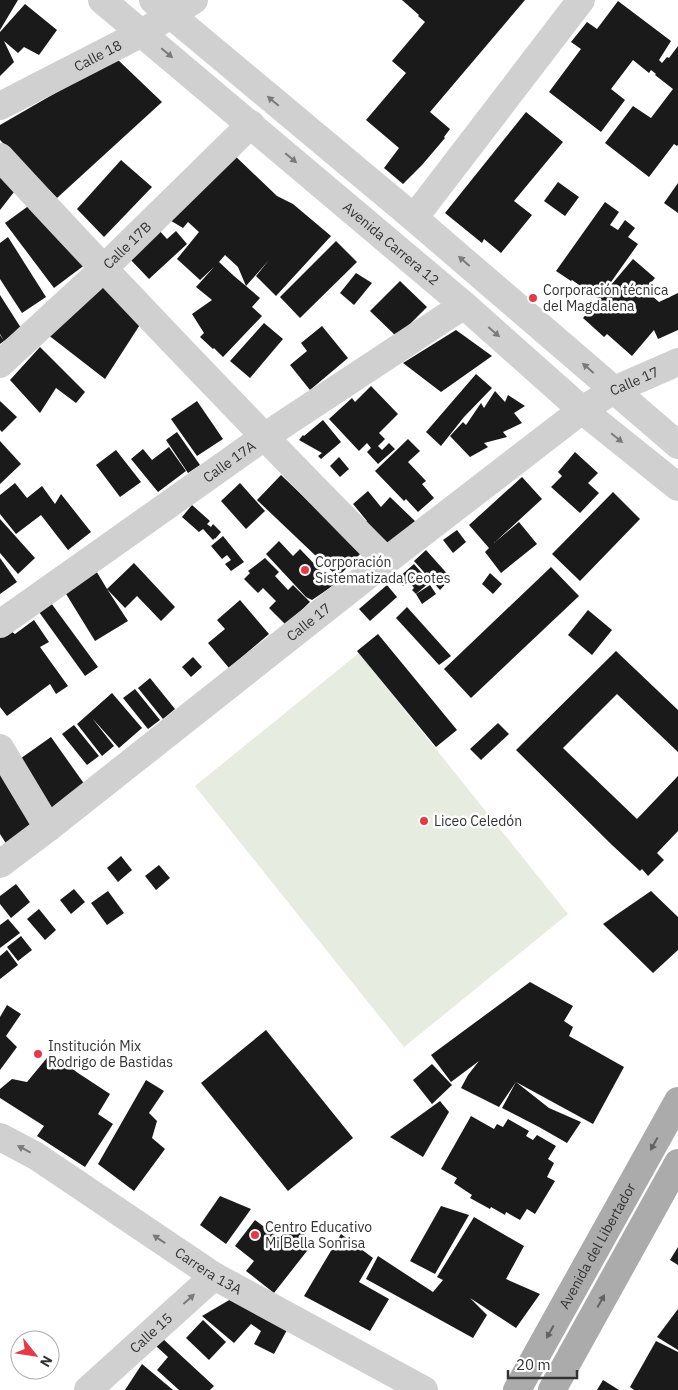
<svg xmlns="http://www.w3.org/2000/svg" width="678" height="1390" viewBox="0 0 678 1390" font-family="'IBM Plex Sans',sans-serif">
	<style>
		.green { fill: #e6ecdf }
		.building { fill: #1a1a1a }
		.lines { fill: none; stroke-linecap: round; stroke-linejoin: round }
		.minor { stroke: #d0d0d0; stroke-width: 28 }
		.major { stroke: #ababab; stroke-width: 28 }
		.oneway { fill: #7a7a7a }
		.oneway2 { fill: #636363 }
		.poi-dot { fill: #e63946; stroke: #fff; stroke-width: 2 }
		.labels { text-anchor: middle; stroke-width: 5; stroke-linejoin: round; paint-order: stroke }
		.street-label { font-size: 14px; fill: #333; stroke: #fff }
		.poi-label { font-size: 14px; fill: #333; stroke: #fff; text-anchor: start }
	</style>
	<rect width="100%" height="100%" fill="#fff"/>
	<path class="green" d="M359 653 568 914 404 1047 195 786Z"/>
	<g class="building">
		<path d="M0 0H18L0 30Z"/>
		<path d="M402 0H525L430 112 450 129 444 137 445 138 422 165 403 184 384 168 399 148 366 120 406 73 392 61 425 22 418 16 419 15Z"/>
		<path d="M618 1 671 41 659 60 662 63 667 57 669 58 678 46V145L677 146 674 144 649 177 605 143 633 106 651 118 673 89 655 75 656 74 651 70 649 73 633 60 611 89 625 100 601 132 549 92 581 49 571 42 587 22 597 29Z"/>
		<path d="M25 4 57 30 39 55 24 47 18 53 4 41 14 62 0 76V32Z"/>
		<path d="M116 58 162 102 57 198 0 140V125Z"/>
		<path d="M526 112 563 142 514 201 532 215 501 253 484 239 482 243 445 213Z"/>
		<path d="M232 153 277 196 293 204 331 236 276 296 256 276 269 260 246 286 238 267 225 255 219 262 234 276 260 298 252 307 262 316 223 357 214 348 213 349 200 337 204 333 192 314 212 300 196 287 214 267 200 280 177 259 199 232 188 222 183 228 168 219Z"/>
		<path d="M121 160 152 187 104 237 77 209Z"/>
		<path d="M0 175 14 192 0 210Z"/>
		<path d="M558 182 579 197 565 216 544 201Z"/>
		<path d="M678 183V213L664 203Z"/>
		<path d="M38 199 86 264 54 288 5 223Z"/>
		<path d="M605 202 619 212 610 225 618 230 625 220 635 228 628 237 638 244 599 299 572 280 571 281 556 271Z"/>
		<path d="M158 229 167 239 176 231 187 244 149 279 128 257Z"/>
		<path d="M8 237 46 297 22 313 0 279V243Z"/>
		<path d="M336 241 357 262 300 318 280 297Z"/>
		<path d="M633 259 655 278 645 290 659 302 678 293V330L658 339 654 330 632 356 607 334 604 337 583 318Z"/>
		<path d="M356 273 372 283 354 305 340 293Z"/>
		<path d="M400 281 427 307 397 337 370 311Z"/>
		<path d="M100 283 143 320 105 379 47 334Z"/>
		<path d="M0 295 21 328 4 341 0 344V335L4 341 0 334Z"/>
		<path d="M264 323 283 339 250 378 230 361Z"/>
		<path d="M322 326 348 358 310 390 290 365 307 351 301 343Z"/>
		<path d="M456 330 492 356 441 392 403 363Z"/>
		<path d="M40 347 85 392 76 403 56 388 40 413 10 380Z"/>
		<path d="M476 374 492 388 464 417 441 446 426 432Z"/>
		<path d="M371 386 398 414 379 433 385 439 378 446 382 450 389 443 395 449 378 464 367 452 371 448 367 443 359 451 329 419 352 398 355 402Z"/>
		<path d="M495 391 505 402 508 395 525 406 514 413 522 423 503 432 507 437 484 443 488 447 470 457 450 436 463 422 466 425 481 403 484 408Z"/>
		<path d="M0 401 17 417 2 432 0 430Z"/>
		<path d="M197 401 223 439 197 456 171 419Z"/>
		<path d="M323 420 341 442 321 459 318 456 322 453 299 440 303 435 304 436Z"/>
		<path d="M177 432 200 465 188 473 166 440Z"/>
		<path d="M408 439 420 451 408 462 426 481 422 484 434 498 418 512 406 499 404 501 375 471Z"/>
		<path d="M0 441 21 464 0 484Z"/>
		<path d="M169 447 186 471 158 492 131 459 143 449 152 460Z"/>
		<path d="M116 450 141 482 120 497 96 465Z"/>
		<path d="M575 452 598 473 588 483 599 493 580 513 551 487 562 476 558 472Z"/>
		<path d="M339 457 349 469 340 477 330 466Z"/>
		<path d="M281 475 362 552 338 577 257 500Z"/>
		<path d="M522 477 542 499 494 543 519 522 537 544 501 573 485 552 489 548 469 525Z"/>
		<path d="M15 483 27 498 42 486 55 504 61 494 91 532 68 550 41 515 16 534 0 514V495Z"/>
		<path d="M240 483 265 511 246 529 221 501Z"/>
		<path d="M368 491 381 507 390 497 416 522 392 547 366 522 367 521 353 504Z"/>
		<path d="M613 492 640 519 580 581 552 554Z"/>
		<path d="M192 505 210 521 207 524 211 527 213 524 221 532 215 539V538L213 540 203 529 199 532 182 517Z"/>
		<path d="M0 519 35 558 18 574 0 553Z"/>
		<path d="M457 530 466 542 453 553 443 540Z"/>
		<path d="M223 536 244 562 231 571 225 564 231 560 227 555 222 559 211 546Z"/>
		<path d="M279 541 293 556 300 549 324 574 326 572 337 583 312 600 306 597 266 554Z"/>
		<path d="M426 550 451 578 440 590 432 581 437 576 431 580 414 561Z"/>
		<path d="M0 558 17 582 0 594Z"/>
		<path d="M265 558 279 572 275 576 288 590 293 585 310 602 286 625 269 608 276 601 263 588 258 593 244 579 250 573 248 571Z"/>
		<path d="M134 563 175 607 161 621 137 596 125 608 107 589 128 621 95 641 63 589 95 569 107 589Z"/>
		<path d="M414 564 430 582 416 594 412 590 414 588 409 581 403 586 397 579Z"/>
		<path d="M551 567 579 596 471 698 444 669Z"/>
		<path d="M490 573 502 584 493 594 482 584Z"/>
		<path d="M387 585 397 597 370 621 359 609Z"/>
		<path d="M430 585 436 594 422 604 416 594Z"/>
		<path d="M240 600 269 634 229 668 208 643 225 629 217 620Z"/>
		<path d="M51 603 98 667 85 676 39 612Z"/>
		<path d="M407 607 451 656 439 665 396 618Z"/>
		<path d="M588 610 612 630 592 655 568 635Z"/>
		<path d="M34 620 49 642 40 647 68 686 56 694 50 684 7 716 0 707V635L8 629 15 634Z"/>
		<path d="M378 634 457 730 436 747 357 651Z"/>
		<path d="M616 651 678 710V752L617 694 563 748 637 819 678 776V831L657 853 664 860 648 876 642 869 640 871 612 845 516 750Z"/>
		<path d="M193 657 202 667 191 677 182 667Z"/>
		<path d="M150 678 175 709 163 719 138 688Z"/>
		<path d="M135 689 160 720 148 729 123 698Z"/>
		<path d="M112 693 142 728 119 748 92 718 114 746 102 756 77 724Z"/>
		<path d="M498 723 509 734 481 760 470 749Z"/>
		<path d="M74 725 99 756 87 765 62 734Z"/>
		<path d="M51 737 85 785 52 810 17 761Z"/>
		<path d="M0 773 36 823 7 845 0 834Z"/>
		<path d="M121 856 132 870 118 882 107 868Z"/>
		<path d="M159 865 170 878 156 890 145 876Z"/>
		<path d="M16 884 30 902 11 918 0 904V896Z"/>
		<path d="M74 889 85 902 71 914 60 900Z"/>
		<path d="M108 891 124 913 107 925 91 903Z"/>
		<path d="M651 891 678 917V950L653 973 603 924Z"/>
		<path d="M39 909 56 930 45 940 27 919Z"/>
		<path d="M8 919 20 933 0 948V925Z"/>
		<path d="M21 936 32 950 18 961 7 947Z"/>
		<path d="M7 950 18 965 0 979V956Z"/>
		<path d="M530 982 573 1006 564 1021 573 1027 569 1036 624 1067 593 1124 516 1082 549 1108 581 1122 567 1143 539 1127 502 1108 516 1082 499 1107 461 1088 468 1075 479 1061 451 1082 431 1055Z"/>
		<path d="M7 1005 21 1014 6 1036 17 1047 0 1070V1017Z"/>
		<path d="M266 1030 353 1138 288 1191 201 1083Z"/>
		<path d="M51 1053 78 1073 110 1094 98 1114 113 1124 85 1167 37 1136 44 1126 0 1098V1089L12 1079 27 1082Z"/>
		<path d="M432 1064 452 1085 432 1104 413 1080Z"/>
		<path d="M146 1080 164 1091 149 1113 157 1121 152 1138 165 1149 134 1191 98 1164Z"/>
		<path d="M440 1101 449 1112 423 1157 390 1137Z"/>
		<path d="M471 1116 494 1129 497 1124 503 1127 508 1119 529 1131 526 1136 533 1140 537 1135 556 1146 548 1159 554 1163 547 1177 555 1181 535 1214 527 1209 520 1220 506 1212 505 1215 491 1207 490 1209 470 1198 472 1195 454 1183 457 1178 441 1169Z"/>
		<path d="M220 1196 251 1209 226 1244 200 1225Z"/>
		<path d="M441 1206 469 1215 435 1274 410 1261Z"/>
		<path d="M474 1217 524 1246 506 1279 540 1294 516 1328 470 1298 487 1315 473 1338 366 1279 378 1256 433 1292 443 1280 437 1277Z"/>
		<path d="M255 1220 279 1238 293 1226 314 1242 274 1293 246 1271 254 1261 235 1246Z"/>
		<path d="M341 1234 373 1258 359 1282 389 1299 370 1331 304 1296Z"/>
		<path d="M678 1247V1265L670 1260Z"/>
		<path d="M231 1299 287 1330 274 1354 254 1344 261 1331 251 1324 234 1343 202 1316Z"/>
		<path d="M678 1309V1350L657 1337Z"/>
		<path d="M203 1320 226 1342 209 1360 186 1338Z"/>
		<path d="M162 1338 214 1386 210 1390H179L157 1370 168 1357 156 1346Z"/>
		<path d="M656 1341 678 1352V1390H634L630 1387Z"/>
		<path d="M142 1364 173 1390H125Z"/>
		<path d="M603 1380 619 1390H597Z"/>
	</g>
	<g class="lines">
		<g class="minor">
			<path id="s1" d="M102 0 464 305 582 410 678 487"/>
			<path d="M153 0 414 218 678 445"/>
			<path id="s2" d="M0 106 142 33 194 0"/>
			<path d="M0 157C126 294 255 428 386 561"/>
			<path d="M414 218 581 0"/>
			<path id="s3" d="M0 364 103 269 251 124"/>
			<path id="s4" d="M0 624 264 437 464 305"/>
			<path d="M0 748 48 828"/>
			<path id="s5" d="M0 864 48 828 386 561 582 410 614 390 678 362"/>
			<path id="s6" d="M0 1137 36 1156 214 1276 424 1390"/>
			<path id="s7" d="M88 1390 214 1276"/>
		</g>
		<g class="major">
			<path id="s8" d="M517 1390 678 1101"/>
			<path d="M552 1390 678 1163"/>
		</g>
	</g>
	<defs><path id="oneway-solid" d="M-6-.8H1V-3.2L6.5 0L1 3.2V.8H-6Z" transform="scale(1.25)"/></defs>
	<g class="oneway">
		<use href="#oneway-solid" transform="translate(167 53) rotate(40)"/>
		<use href="#oneway-solid" transform="translate(273 101) rotate(-140)"/>
		<use href="#oneway-solid" transform="translate(291 158) rotate(40)"/>
		<use href="#oneway-solid" transform="translate(464 261) rotate(-139)"/>
		<use href="#oneway-solid" transform="translate(494 332) rotate(41)"/>
		<use href="#oneway-solid" transform="translate(588 368) rotate(-139)"/>
		<use href="#oneway-solid" transform="translate(617 438) rotate(39)"/>
		<use href="#oneway-solid" transform="translate(24 1149) rotate(-152)"/>
		<use href="#oneway-solid" transform="translate(159 1239) rotate(-146)"/>
		<use href="#oneway-solid" transform="translate(189 1299) rotate(-42)"/>
	</g>
	<g class="oneway2">
		<use href="#oneway-solid" transform="translate(654 1144) rotate(119)"/>
		<use href="#oneway-solid" transform="translate(601 1301) rotate(-61)"/>
		<use href="#oneway-solid" transform="translate(550 1332) rotate(119)"/>
	</g>
	<g class="poi-dot">
		<circle cx="533" cy="298" r="5"/>
		<circle cx="305" cy="570" r="5"/>
		<circle cx="424" cy="821" r="5"/>
		<circle cx="38" cy="1054" r="5"/>
		<circle cx="255" cy="1235" r="5"/>
	</g>
	<g class="labels">
		<g class="street-label">
			<text dy="5" stroke="none"><textPath href="#s2" startOffset="110">Calle 18</textPath></text>
			<text dy="5" stroke="none"><textPath href="#s1" startOffset="378">Avenida Carrera 12</textPath></text>
			<text dy="5" stroke="none"><textPath href="#s3" startOffset="174">Calle 17B</textPath></text>
			<text dy="5" stroke="none"><textPath href="#s5" startOffset="798">Calle 17</textPath></text>
			<text dy="5" stroke="none"><textPath href="#s4" startOffset="281">Calle 17A</textPath></text>
			<text dy="5" stroke="none"><textPath href="#s5" startOffset="392">Calle 17</textPath></text>
			<text dy="5" stroke="none"><textPath href="#s8" startOffset="165">Avenida del Libertador</textPath></text>
			<text dy="5" stroke="none"><textPath href="#s6" startOffset="248">Carrera 13A</textPath></text>
			<text dy="5" stroke="none"><textPath href="#s7" startOffset="85">Calle 15</textPath></text>
		</g>
		<g class="poi-label">
			<text x="543" y="295">Corporación técnica<tspan x="543" dy="16">del Magdalena</tspan></text>
			<text x="315" y="567">Corporación<tspan x="315" dy="16">Sistematizada Ceotes</tspan></text>
			<text x="434" y="826">Liceo Celedón</text>
			<text x="48" y="1051">Institución Mix<tspan x="48" dy="16">Rodrigo de Bastidas</tspan></text>
			<text x="265" y="1232">Centro Educativo<tspan x="265" dy="16">Mi Bella Sonrisa</tspan></text>
		</g>
	</g>
	<g transform="translate(35 1355) rotate(120)"><circle r="24" fill="#ffffff" stroke="#adadad"/>
	<path d="M0-4L9 19L0 12L-9 19Z" fill="#e63946"/>
	<text y="-8" font-size="14" font-weight="bold" text-anchor="middle" fill="#333333">N</text>
	</g>
	<path d="M508 1370v8h69v-8" fill="none" stroke="#333333" stroke-width="2.5"/>
	<text x="516" y="1370" font-size="15" fill="#333333" stroke="#ffffff" stroke-width="4" paint-order="stroke">20 m</text>
</svg>
